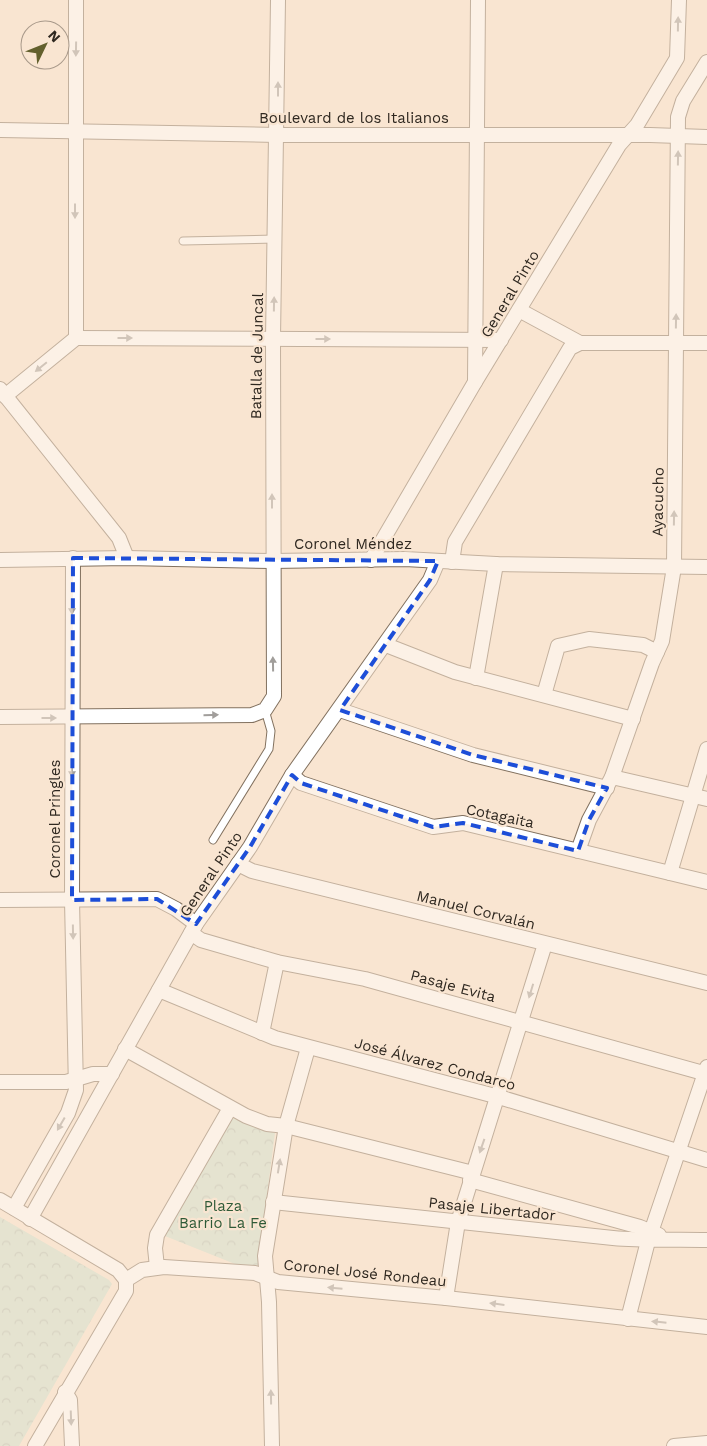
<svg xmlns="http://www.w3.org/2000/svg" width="707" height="1446" viewBox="0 0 707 1446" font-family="'Work Sans',sans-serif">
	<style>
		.forest { fill: url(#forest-crowns) }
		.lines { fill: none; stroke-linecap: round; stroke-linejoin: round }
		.service-casing { stroke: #82715f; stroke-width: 9 }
		.minor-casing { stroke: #82715f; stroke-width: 16 }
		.service { stroke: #fff; stroke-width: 7 }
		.minor { stroke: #fff; stroke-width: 14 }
		.oneway { fill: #a19e9b }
		.marked { fill: none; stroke: #1d4ed8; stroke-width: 4; stroke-dasharray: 10 6; stroke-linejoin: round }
		.labels { text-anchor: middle; stroke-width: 4.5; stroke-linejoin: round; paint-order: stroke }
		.street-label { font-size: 15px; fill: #2f2820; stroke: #f9e5d1 }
		.park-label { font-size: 15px; fill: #2e5a37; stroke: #f9e5d1 }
	</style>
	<defs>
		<pattern id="forest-crowns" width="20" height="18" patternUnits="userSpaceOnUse" patternTransform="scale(1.25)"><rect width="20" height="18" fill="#ccdfce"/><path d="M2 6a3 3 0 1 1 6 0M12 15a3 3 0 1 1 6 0" fill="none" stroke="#b0bfb1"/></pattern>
	</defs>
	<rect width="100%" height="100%" fill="#f9e5d1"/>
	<g class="forest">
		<path d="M229 1117 275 1133 258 1265 250 1270 165 1236Z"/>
		<path d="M0 1217 109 1280 112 1284 19 1446H0Z"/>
	</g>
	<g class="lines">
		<defs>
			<g id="service">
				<path d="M183 241 275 239"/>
				<path d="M213 840 269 749 271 731 265 710"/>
			</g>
			<g id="minor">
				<path d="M76 0V338"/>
				<path d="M0 130 277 135H650L707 137"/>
				<path d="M519 310 580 343"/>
				<path d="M76 338 501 340"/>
				<path d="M475 382 478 0"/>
				<path d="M0 389 119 538 127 558"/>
				<path d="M5 396 76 338"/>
				<path d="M0 560 127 558 272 561 405 559 496 564 707 567"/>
				<path d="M371 560 475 382 619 145 637 125 677 58 679 0"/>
				<path d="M452 562 455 542 570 348 580 343H707"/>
				<path d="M386 645 455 672 633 719"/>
				<path d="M476 678 496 564"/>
				<path d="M544 695 558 646 589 639 643 645 657 652"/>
				<path d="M340 710 473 755 607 788"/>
				<path d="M0 717 252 715 265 710 274 696 273 339 278 0"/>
				<path d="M292 775 301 783 433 827 463 823 707 882"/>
				<path d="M612 777 707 799"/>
				<path d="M578 851 589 820 612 777 652 663 662 641 674 567 678 117 683 101 707 62"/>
				<path d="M238 864 252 871 707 983"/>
				<path d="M670 873 707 749"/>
				<path d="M0 900 157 899 176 909 196 924"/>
				<path d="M191 933 201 940 277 962 365 979 707 1074"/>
				<path d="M159 990 275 1038 499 1097 707 1160"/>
				<path d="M262 1033 277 962"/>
				<path d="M125 1049 246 1116 267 1124 286 1126 473 1173"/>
				<path d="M0 1082H66L93 1074H112"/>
				<path d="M470 1180 640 1227 659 1235"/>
				<path d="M0 1200 118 1270 126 1280"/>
				<path d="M273 1202 613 1238C645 1241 675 1239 707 1240"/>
				<path d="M14 1208 68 1113 76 1090 72 900 73 558"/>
				<path d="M30 1219 196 924 250 847 292 775 430 580 438 561"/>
				<path d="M157 1267 155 1248 157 1235 230 1108"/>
				<path d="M126 1280 142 1270 164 1267 255 1273 278 1282 446 1298 707 1327"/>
				<path d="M446 1298 458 1222 545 944"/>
				<path d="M628 1319 648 1241 707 1067"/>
				<path d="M65 1392 70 1400 72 1446"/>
				<path d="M35 1446 126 1291V1280"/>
				<path d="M272 1446 269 1302 265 1256 286 1126 308 1048"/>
				<path d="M674 1446 707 1443"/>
			</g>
		</defs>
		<use href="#service" class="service-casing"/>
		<use href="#minor" class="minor-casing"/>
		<use href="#service" class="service"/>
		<use href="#minor" class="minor"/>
	</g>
	<defs><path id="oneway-solid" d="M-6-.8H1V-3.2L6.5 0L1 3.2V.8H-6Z" transform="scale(1.25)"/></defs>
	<g class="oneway">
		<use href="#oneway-solid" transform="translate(678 24) rotate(-89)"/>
		<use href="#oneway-solid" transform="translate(76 49) rotate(91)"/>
		<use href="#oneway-solid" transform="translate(278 89) rotate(-90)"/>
		<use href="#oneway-solid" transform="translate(678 158) rotate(-89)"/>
		<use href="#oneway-solid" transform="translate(75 211) rotate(90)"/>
		<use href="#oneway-solid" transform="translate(274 304) rotate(-89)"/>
		<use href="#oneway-solid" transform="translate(676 321) rotate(-89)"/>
		<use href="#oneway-solid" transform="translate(125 338)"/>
		<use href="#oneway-solid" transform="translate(323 339)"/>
		<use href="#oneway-solid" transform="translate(41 367) rotate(141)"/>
		<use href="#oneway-solid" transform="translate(272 501) rotate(-90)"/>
		<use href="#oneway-solid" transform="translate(674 518) rotate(-89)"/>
		<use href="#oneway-solid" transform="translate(72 607) rotate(90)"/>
		<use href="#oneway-solid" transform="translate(273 664) rotate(-91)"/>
		<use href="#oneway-solid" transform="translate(211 715) rotate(-1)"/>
		<use href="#oneway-solid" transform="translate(49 718)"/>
		<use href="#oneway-solid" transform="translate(72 770) rotate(90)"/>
		<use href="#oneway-solid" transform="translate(73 932) rotate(89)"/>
		<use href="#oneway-solid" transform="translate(531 991) rotate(107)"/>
		<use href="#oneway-solid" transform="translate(61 1124) rotate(120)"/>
		<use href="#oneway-solid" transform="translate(482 1146) rotate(109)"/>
		<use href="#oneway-solid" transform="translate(279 1166) rotate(-81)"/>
		<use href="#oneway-solid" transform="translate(335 1288) rotate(-175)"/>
		<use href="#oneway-solid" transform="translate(497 1304) rotate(-173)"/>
		<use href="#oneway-solid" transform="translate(659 1322) rotate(-174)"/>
		<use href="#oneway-solid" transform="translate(271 1397) rotate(-91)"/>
		<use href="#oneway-solid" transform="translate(71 1418) rotate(88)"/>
	</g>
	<path d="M0 0H707V1446H0ZM73 558 438 561 430 580 340 710 473 755 607 788 589 820 578 851 463 823 433 827 301 783 292 775 250 847 196 924 157 899 72 900Z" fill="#f9e5d1" fill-opacity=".55" fill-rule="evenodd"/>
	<path class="marked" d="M73 558 438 561 430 580 340 710 473 755 607 788 589 820 578 851 463 823 433 827 301 783 292 775 250 847 196 924 157 899 72 900Z"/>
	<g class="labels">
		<g class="street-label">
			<text x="354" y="123">Boulevard de los Italianos</text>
			<text transform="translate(510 294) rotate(-59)" y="5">General Pinto</text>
			<text transform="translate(257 356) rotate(-89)" y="5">Batalla de Juncal</text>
			<text transform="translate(658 502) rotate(-89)" y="5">Ayacucho</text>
			<text x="353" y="549">Coronel Méndez</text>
			<text transform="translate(500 816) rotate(12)" y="5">Cotagaita</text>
			<text transform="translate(55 819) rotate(-90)" y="5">Coronel Pringles</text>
			<text transform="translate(211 874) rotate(-56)" y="5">General Pinto</text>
			<text transform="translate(476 910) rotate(14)" y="5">Manuel Corvalán</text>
			<text transform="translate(453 986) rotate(15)" y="5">Pasaje Evita</text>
			<text transform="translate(435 1064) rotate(15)" y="5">José Álvarez Condarco</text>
			<text transform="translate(492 1209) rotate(6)" y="5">Pasaje Libertador</text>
			<text transform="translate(365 1273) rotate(6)" y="5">Coronel José Rondeau</text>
		</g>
		<g class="park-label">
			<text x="223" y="1211">Plaza<tspan x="223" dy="17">Barrio La Fe</tspan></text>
		</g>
	</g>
	<g transform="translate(45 45) rotate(47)"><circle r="24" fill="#f9e5d1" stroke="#a8998a"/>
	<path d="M0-4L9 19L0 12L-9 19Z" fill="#63602d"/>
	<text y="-8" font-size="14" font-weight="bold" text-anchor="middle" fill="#2f2820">N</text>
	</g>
</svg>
